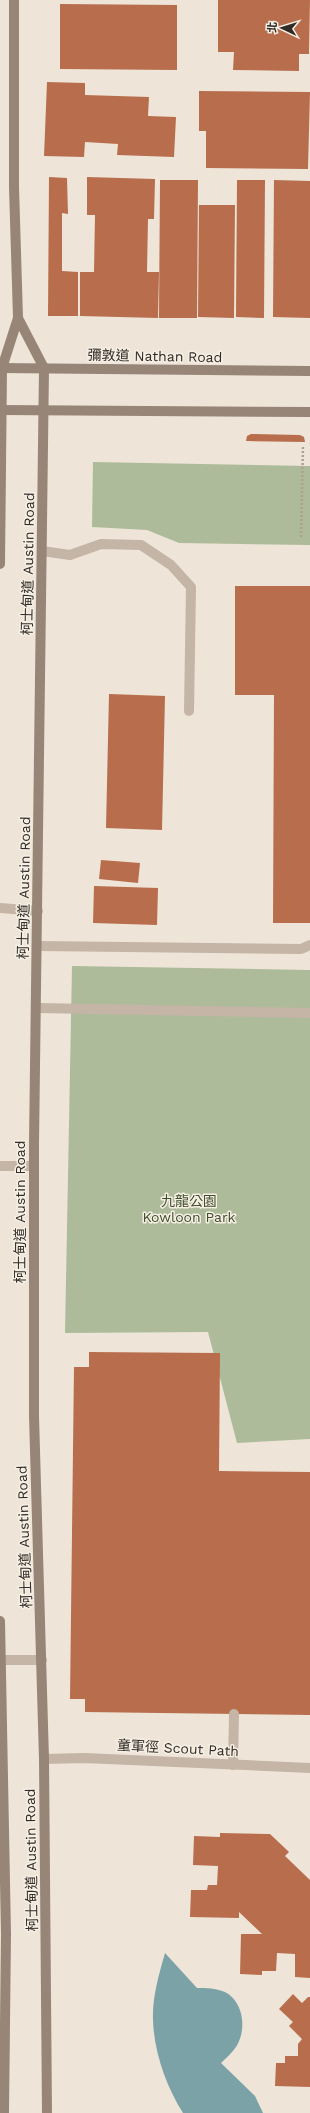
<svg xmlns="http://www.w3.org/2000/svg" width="310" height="2113" viewBox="0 0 310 2113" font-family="'Work Sans','Noto Sans TC',sans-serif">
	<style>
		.green { fill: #aebb9a }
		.water { fill: #7ba3a7 }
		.building { fill: #b86d4c }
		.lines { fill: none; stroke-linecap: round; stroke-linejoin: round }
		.path { stroke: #afa091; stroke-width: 2.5; stroke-dasharray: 2 2; stroke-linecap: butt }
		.service { stroke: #c4b5a6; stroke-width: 10 }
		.minor { stroke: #c4b5a6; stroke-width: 10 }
		.tertiary { stroke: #c4b5a6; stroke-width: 10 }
		.secondary { stroke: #978578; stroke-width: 10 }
		.labels { text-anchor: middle; stroke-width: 3; stroke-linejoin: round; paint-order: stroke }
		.street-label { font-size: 14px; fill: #312a26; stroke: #f6efe4 }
		.park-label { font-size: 14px; fill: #3f4c2d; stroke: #f6efe4 }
	</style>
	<rect width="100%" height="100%" fill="#eee5d8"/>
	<g class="green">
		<path d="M93 462 310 466V545L179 543 147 530 92 527Z"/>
		<path d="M72 966 310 970V1439L237 1443 208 1332 65 1333Z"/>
	</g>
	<path class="water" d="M165 1953 197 1988C207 1988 215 1988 225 1992 244 2002 247 2030 236 2047 232 2053 226 2058 221 2063L255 2096 263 2113H183C166 2086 154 2052 153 2020 152 1998 159 1974 165 1953Z"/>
	<g class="building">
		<path d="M218 0H310L309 54H299V71L233 70 234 52H218Z"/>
		<path d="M60 4 177 5V70L60 69Z"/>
		<path d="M47 82 85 83V95L149 97 148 116 176 117 174 157 117 155 118 144 85 142 84 157 44 156Z"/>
		<path d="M199 91 310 92 308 169 206 168V131H199Z"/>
		<path d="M49 177 67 178 68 214 62 213V271L78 272V316H48Z"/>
		<path d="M87 177 155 179 154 219H148L147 272H159L158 318 80 316V272H94L95 215H87Z"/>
		<path d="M160 180H198L197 318H159Z"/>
		<path d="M237 180H265L264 318 236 317Z"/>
		<path d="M274 180 310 181V318L273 317Z"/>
		<path d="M199 205H235L234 318 198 317Z"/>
		<path d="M251 434 300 435 304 437 305 442 246 441 247 436Z"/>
		<path d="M235 586H310V923H273L274 695H235Z"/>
		<path d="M109 694 165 696 162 830 106 828Z"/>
		<path d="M101 860 140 863 138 883 99 879Z"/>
		<path d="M94 886 158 888 157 925 93 923Z"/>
		<path d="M89 1352 220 1353 219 1471 310 1472V1715L85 1712V1699H70L74 1367H89Z"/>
		<path d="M220 1833 270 1834 289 1852 285 1856 310 1880V1978L295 1977V1954L277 1953 276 1971H262V1975L240 1974 241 1934H262L239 1912V1918L190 1917 191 1890H207L208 1885H217L218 1866 193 1865 194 1836 220 1837Z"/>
		<path d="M293 1994 302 2003 308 1997H310V2087L275 2086 276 2063H285V2056H298V2044L302 2039 289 2026 293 2022 279 2009Z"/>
	</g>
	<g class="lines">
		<path class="path" d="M301 537 303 446"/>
		<g class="service">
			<path d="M42 551 70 555 101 544 141 545 171 565 191 587 189 711"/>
			<path d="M37 946 301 949 310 945"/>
			<path d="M37 1008 310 1013"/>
			<path d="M233 1765 234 1714"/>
		</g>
		<g class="minor">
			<path d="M0 908 38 911"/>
			<path d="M0 1166H34"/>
			<path d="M44 1759 84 1758 310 1768"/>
		</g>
		<path class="tertiary" d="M0 1660H42"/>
		<g class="secondary">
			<path d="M18 318 44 368 34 1144V1416L44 1759 47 2113"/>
			<path d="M0 368 310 371"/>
			<path d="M0 410 310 412"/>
			<path d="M0 564 2 368 18 318 14 187V0"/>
			<path d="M0 1621 6 1934 4 2113"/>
		</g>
	</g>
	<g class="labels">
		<g class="street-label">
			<text transform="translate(155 356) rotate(1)" y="5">彌敦道 Nathan Road</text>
			<text transform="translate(28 564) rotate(-89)" y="5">柯士甸道 Austin Road</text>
			<text transform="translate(24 888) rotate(-89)" y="5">柯士甸道 Austin Road</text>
			<text transform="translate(20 1212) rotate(-90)" y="5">柯士甸道 Austin Road</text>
			<text transform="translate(24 1537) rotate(-92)" y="5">柯士甸道 Austin Road</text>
			<text transform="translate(178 1748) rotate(3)" y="5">童軍徑 Scout Path</text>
			<text transform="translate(31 1860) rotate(-91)" y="5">柯士甸道 Austin Road</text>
		</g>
		<g class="park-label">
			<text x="189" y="1206">九龍公園<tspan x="189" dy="16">Kowloon Park</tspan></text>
		</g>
	</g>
	<g transform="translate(282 28) rotate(274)" stroke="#f6efe4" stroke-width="3" paint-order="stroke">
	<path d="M0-3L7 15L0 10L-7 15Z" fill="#312a26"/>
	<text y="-6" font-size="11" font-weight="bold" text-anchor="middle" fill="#312a26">北</text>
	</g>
</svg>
